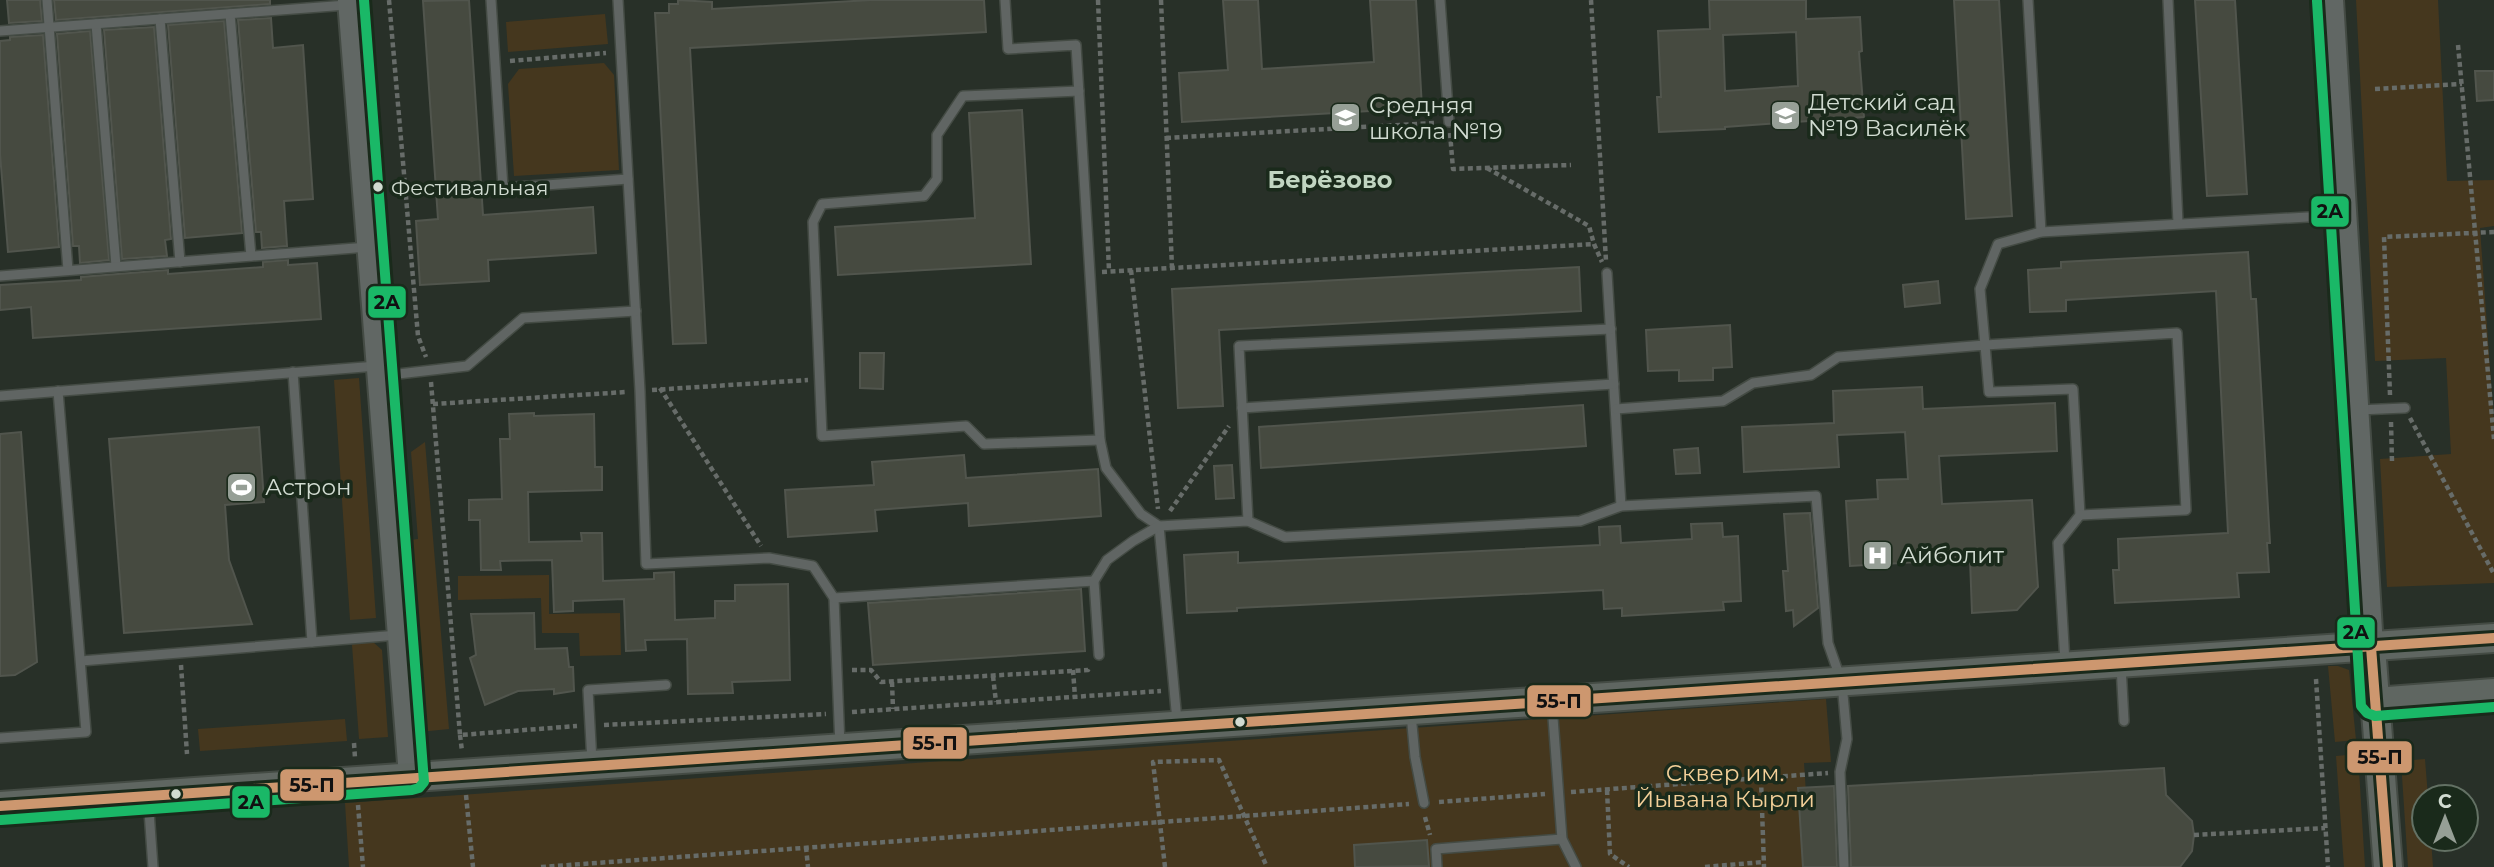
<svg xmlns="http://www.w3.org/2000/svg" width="2494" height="867" viewBox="0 0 2494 867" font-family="Montserrat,sans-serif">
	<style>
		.green { fill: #45371e }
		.building { fill: #464a40; stroke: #51554d; stroke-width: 2; fill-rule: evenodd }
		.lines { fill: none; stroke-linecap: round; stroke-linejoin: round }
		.lane-casing { stroke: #444b44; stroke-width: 12 }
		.secondary-casing { stroke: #444b44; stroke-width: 28 }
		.primary-casing { stroke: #444b44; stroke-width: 32 }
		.path { stroke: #676c69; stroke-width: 4.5; stroke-dasharray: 5 3.5; stroke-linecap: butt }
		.lane { stroke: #606563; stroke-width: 9 }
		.secondary { stroke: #616764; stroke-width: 24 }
		.primary { stroke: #5f6661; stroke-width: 28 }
		.bus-1-casing { stroke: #1a2a1b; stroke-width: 16 }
		.bus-2-casing { stroke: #1a2a1b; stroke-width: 16 }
		.bus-1 { stroke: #cd976f; stroke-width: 10 }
		.bus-2 { stroke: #1ab867; stroke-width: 10 }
		.bus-dot { fill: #d1dbd1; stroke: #1a2a1b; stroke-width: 2.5 }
		.labels { text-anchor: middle; stroke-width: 7; stroke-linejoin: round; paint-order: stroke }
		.bus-label { font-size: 21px; fill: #d1dbd1; stroke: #1a2a1b; text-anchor: start }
		.poi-label { font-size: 23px; fill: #d1dbd1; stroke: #1a2a1b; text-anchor: start }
		.park-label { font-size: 23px; fill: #f3cf98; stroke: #1a2a1b }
		.neighbourhood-label { font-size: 24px; font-weight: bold; fill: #c1d5c1; stroke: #1a2a1b }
		.line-badge { stroke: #1a2a1b; stroke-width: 2.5 }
		.pale-badge-label { font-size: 19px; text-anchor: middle; font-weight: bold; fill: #111 }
	</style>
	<rect width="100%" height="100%" fill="#283028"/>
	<g class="green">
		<path d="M2356 0H2438L2447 181 2494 180V226L2480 228 2494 424V583L2387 587 2380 459 2451 454 2446 358 2375 361Z"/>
		<path d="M605 14 608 44 508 52 506 22Z"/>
		<path d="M604 63 614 75 619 170 514 176 508 84 519 69Z"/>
		<path d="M359 378 376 618 350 620 334 380Z"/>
		<path d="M425 442 449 729 419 732 403 541 418 539 411 452Z"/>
		<path d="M549 575V614L620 613 621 655 580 656 579 633H542L541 598 458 600V576Z"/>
		<path d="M358 640 373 642 382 650 388 737 359 739 352 645Z"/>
		<path d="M2328 666H2338L2349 670 2356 740 2335 742Z"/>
		<path d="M1826 699 1831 762 1804 763 1811 867H349L345 803Z"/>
		<path d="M345 719 347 741 200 751 198 729Z"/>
		<path d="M2358 754 2365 867H2344L2336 756Z"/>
		<path d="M2425 759 2428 797H2424V839H2431L2433 867H2408L2401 761Z"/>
	</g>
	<g class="building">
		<path d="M7 0H40L42 21 9 23Z"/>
		<path d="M54 0H270V4L56 20Z"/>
		<path d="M469 0 483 215 593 207 596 253 488 260 489 281 420 285 416 221 438 219 423 1Z"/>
		<path d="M678 0 712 2V9L871 0H984L986 32 690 48 706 343 673 344 655 13H669V4H678Z"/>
		<path d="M1223 0H1258L1262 69 1374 62 1370 0H1416L1422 108 1182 122 1179 73 1228 70Z"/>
		<path d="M1709 0H1806V19L1860 17 1862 51 1859 52 1864 117 1725 127V129L1659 132 1657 97H1661L1658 31 1710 29ZM1796 32 1798 86 1725 91 1723 35Z"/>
		<path d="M1954 0H1999L2012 216 1966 219Z"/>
		<path d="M2195 0H2235L2247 194 2207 196Z"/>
		<path d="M271 18 273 48 303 45 313 199 284 201 287 246 262 248 261 232H256L238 20Z"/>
		<path d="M224 21 242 233 185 238 168 25Z"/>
		<path d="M154 27 171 239 165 240 167 256 122 259 104 30Z"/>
		<path d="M90 31 109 260 80 263 79 246H73L57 34Z"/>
		<path d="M43 35 59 247 8 252 0 154V41L10 40V37Z"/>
		<path d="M2475 71H2494V100L2477 101Z"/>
		<path d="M1022 110 1031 264 838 275 835 227 975 218 969 113Z"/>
		<path d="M2248 252 2251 299H2256L2270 543H2267L2269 572 2237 573 2239 597 2115 603 2113 570H2119L2118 539 2228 533 2216 291 2066 300V311L2030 312 2028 270 2061 268V262Z"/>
		<path d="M288 260V265L317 263 321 319 33 338 31 307 0 310V285L81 280V277L168 270V274L263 267V262Z"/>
		<path d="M1579 267 1581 311 1219 330 1223 406 1178 408 1172 289Z"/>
		<path d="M1938 281 1940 303 1905 307 1903 285Z"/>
		<path d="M1730 325 1732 367 1713 368V380L1679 381V370L1648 371 1646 330Z"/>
		<path d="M860 353H884L883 389 860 388Z"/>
		<path d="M1922 387 1923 409 2055 403 2057 451 1939 456 1942 504 2032 500 2038 587 2017 610 1972 613 1970 559 1850 566 1846 501 1878 499 1877 480 1908 479 1905 432 1837 435 1839 467 1744 472 1742 427 1834 423 1833 391Z"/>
		<path d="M1583 405 1586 446 1261 468 1259 427Z"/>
		<path d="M534 413V416L594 414 595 467H602V490L528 492 529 542 582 541 581 533H602L603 581 654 579V573L674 572 675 620 715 618V601H735V585L788 584 790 680 732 682 733 693 688 694 687 639 645 640 646 650 626 651 624 599 573 601V611L554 612 552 560 500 561 501 570H481L480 520H469V500L502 499 500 439H510L509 414Z"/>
		<path d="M259 427 264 502 225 505 229 560 252 624 124 633 109 439Z"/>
		<path d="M21 432 37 662 15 675 0 676V434Z"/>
		<path d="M1698 448 1700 473 1676 474 1674 450Z"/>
		<path d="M964 455 966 478 1098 469 1101 516 969 526 968 503 875 510 877 531 788 537 785 490 874 485 872 462Z"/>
		<path d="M1232 465 1234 498 1216 499 1214 466Z"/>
		<path d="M1810 513 1818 608 1794 626 1793 610 1786 611 1783 571H1788L1784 514Z"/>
		<path d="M1722 523 1723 537 1738 536 1741 601 1723 602 1724 610 1622 616V608L1604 609 1603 590 1237 608V611L1187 613 1184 555 1238 552V563L1600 545 1599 527 1620 526 1621 543 1692 539 1691 524Z"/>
		<path d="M1081 589 1085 651 873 665 868 603Z"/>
		<path d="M534 613 535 649 567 648 569 667H573L574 691 554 694V689L518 691 485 705 470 658 476 655 471 614Z"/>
		<path d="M2164 768 2166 795 2192 821 2194 835 2192 851 2180 867H1851L1848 786Z"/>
		<path d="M1834 786 1837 867H1803L1798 788Z"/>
		<path d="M1427 840 1429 866 1355 867 1354 845Z"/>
	</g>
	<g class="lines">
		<defs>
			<g id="lane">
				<path d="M47 0 68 270"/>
				<path d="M491 0 503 188 628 179"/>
				<path d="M618 0 640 391 646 564 769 558 813 566 834 598 840 746"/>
				<path d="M1005 0 1008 49 1076 45 1100 440 1106 468 1141 514 1159 526 1177 721"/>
				<path d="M1440 0 1449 122"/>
				<path d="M2028 0 2041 232"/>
				<path d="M2168 0 2178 223"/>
				<path d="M230 14 251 256"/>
				<path d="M160 19 180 262"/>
				<path d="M96 24 116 266"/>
				<path d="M0 31 347 5"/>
				<path d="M1079 91 963 96 937 135V179L924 196 822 204 813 222 822 436 966 426 984 444 1100 440"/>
				<path d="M1607 273 1621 506"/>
				<path d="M0 276 368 247"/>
				<path d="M293 372 312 642"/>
				<path d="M381 376 467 366 523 318 636 311"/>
				<path d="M0 396 377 366"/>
				<path d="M1242 408 1614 384"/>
				<path d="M1616 409 1723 401 1753 383 1811 375 1838 357 1985 345 1989 392 2073 389 2080 515 2058 543 2065 663"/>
				<path d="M2358 410 2405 408"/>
				<path d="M2080 515 2186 510 2177 333 1985 345 1980 289 1998 244 2041 232 2343 215"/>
				<path d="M1248 521 1239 346 1611 329"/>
				<path d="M834 598 1094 581"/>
				<path d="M1099 655 1094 581 1107 560 1133 541 1159 526 1248 521 1285 537 1580 521 1621 506 1816 496 1828 643 1842 683 1847 739 1840 772 1844 867"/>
				<path d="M81 661 398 635"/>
				<path d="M2121 666 2124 721"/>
				<path d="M1552 704 1562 839 1576 867"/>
				<path d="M1411 714 1415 757 1424 803"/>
				<path d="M0 738 86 732 58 391"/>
				<path d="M592 762 588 690 666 685"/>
				<path d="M148 797 153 867"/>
				<path d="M1437 867 1436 849 1562 839"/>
			</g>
			<g id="secondary">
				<path d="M350 0 411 776"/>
				<path d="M2331 0 2371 647"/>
			</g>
			<g id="primary">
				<path d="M2371 647 2388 867"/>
				<path d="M2375 702 2494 693"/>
				<path d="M0 806C831 745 1663 698 2494 638"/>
			</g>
		</defs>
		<use href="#lane" class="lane-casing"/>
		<use href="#secondary" class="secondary-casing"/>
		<use href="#primary" class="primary-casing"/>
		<g class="path">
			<path d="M389 0 418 336 426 357"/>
			<path d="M1098 0 1109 271"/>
			<path d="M1161 0 1172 268"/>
			<path d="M1591 0 1606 261"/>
			<path d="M2458 45 2494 439"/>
			<path d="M510 61 606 53"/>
			<path d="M2375 89 2462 84"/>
			<path d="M1450 133 1453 169 1571 165"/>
			<path d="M1166 138 1434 123"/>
			<path d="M1487 168 1589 226 1594 244 1602 262"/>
			<path d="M1131 270 1158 509"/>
			<path d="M1102 272 1594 244"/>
			<path d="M431 382 460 735 577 726"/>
			<path d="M660 388 761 546"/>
			<path d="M652 390 808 380"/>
			<path d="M2390 395 2384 237 2494 232"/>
			<path d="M433 404 626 392"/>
			<path d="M2410 418 2494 574"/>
			<path d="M2391 422 2392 462"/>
			<path d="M1170 511 1229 426"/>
			<path d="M181 665 187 754"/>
			<path d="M852 670H871L881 682 1088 670 1090 666"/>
			<path d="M1073 670 1075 697"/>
			<path d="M993 676 996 702"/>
			<path d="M2316 679 2328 867"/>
			<path d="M892 682 893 709"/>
			<path d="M852 712 1161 691"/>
			<path d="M604 725 826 714"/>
			<path d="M460 735 462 751"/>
			<path d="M354 743 355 758"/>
			<path d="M1761 779 1764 867"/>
			<path d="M1607 790 1610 854 1629 867"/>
			<path d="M1571 792 1828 773"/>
			<path d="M466 795 473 867"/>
			<path d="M1439 802 1545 794"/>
			<path d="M358 805 363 867"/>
			<path d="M1425 817 1430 835"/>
			<path d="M2194 835 2325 828"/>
			<path d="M806 847 808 867"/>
			<path d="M541 867 1409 804"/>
			<path d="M1165 867 1153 762 1219 760 1267 867"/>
			<path d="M1705 867 1763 862"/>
		</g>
		<use href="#lane" class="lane"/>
		<use href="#secondary" class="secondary"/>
		<use href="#primary" class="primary"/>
		<defs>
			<g id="bus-1">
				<path d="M2371 647 2388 867"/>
				<path d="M0 806 2494 638"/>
			</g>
			<g id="bus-2">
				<path d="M2317 1 2361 706 2367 713 2375 716 2494 707"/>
				<path d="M1 820 412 790 419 788 424 782 364 0"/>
			</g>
		</defs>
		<use href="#bus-1" class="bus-1-casing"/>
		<use href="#bus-2" class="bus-2-casing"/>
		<use href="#bus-1" class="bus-1"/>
		<use href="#bus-2" class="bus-2"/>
	</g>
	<defs>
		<symbol id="school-square" viewBox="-11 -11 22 22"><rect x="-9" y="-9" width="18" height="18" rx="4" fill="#969f96" stroke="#1a2a1b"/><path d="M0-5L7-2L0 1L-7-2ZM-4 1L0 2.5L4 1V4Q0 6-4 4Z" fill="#fff"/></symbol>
		<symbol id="stadium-square" viewBox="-11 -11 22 22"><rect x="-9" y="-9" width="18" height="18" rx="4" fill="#969f96" stroke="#1a2a1b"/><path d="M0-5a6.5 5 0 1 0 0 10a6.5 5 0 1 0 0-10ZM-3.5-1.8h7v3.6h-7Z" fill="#fff"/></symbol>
		<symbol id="hospital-square" viewBox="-11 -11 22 22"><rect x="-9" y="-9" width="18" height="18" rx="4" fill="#969f96" stroke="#1a2a1b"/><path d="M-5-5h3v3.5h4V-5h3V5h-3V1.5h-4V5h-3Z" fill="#fff"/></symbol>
	</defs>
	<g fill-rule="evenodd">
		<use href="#school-square" x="1768" y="98" width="35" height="35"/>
		<use href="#school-square" x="1328" y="100" width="35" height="35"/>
		<use href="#stadium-square" x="224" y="470" width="35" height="35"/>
		<use href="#hospital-square" x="1860" y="538" width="35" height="35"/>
	</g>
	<g class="bus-dot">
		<circle cx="378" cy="187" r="6"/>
		<circle cx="1240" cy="722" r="6"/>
		<circle cx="176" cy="794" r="6"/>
	</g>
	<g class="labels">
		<g class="bus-label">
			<text x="391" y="195">Фестивальная</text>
		</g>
		<g class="poi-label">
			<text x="1808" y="110">Детский сад<tspan x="1808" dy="26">№19 Василёк</tspan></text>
			<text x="1369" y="113">Средняя<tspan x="1369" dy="26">школа №19</tspan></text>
			<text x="265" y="495">Астрон</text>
			<text x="1900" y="563">Айболит</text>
		</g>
		<g class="park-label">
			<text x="1725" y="781">Сквер им.<tspan x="1725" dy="26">Йывана Кырли</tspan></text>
		</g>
		<g class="neighbourhood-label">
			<text x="1330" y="188">Берёзово</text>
		</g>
	</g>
	<g class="line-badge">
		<rect x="2310" y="195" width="40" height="33" rx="7" fill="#1ab867"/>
		<rect x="367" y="285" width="40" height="34" rx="7" fill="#1ab867"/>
		<rect x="2336" y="616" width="40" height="33" rx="7" fill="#1ab867"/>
		<rect x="1526" y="684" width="66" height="34" rx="7" fill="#cd976f"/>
		<rect x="902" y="726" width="66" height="34" rx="7" fill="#cd976f"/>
		<rect x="2346" y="740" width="67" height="34" rx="7" fill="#cd976f"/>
		<rect x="279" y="768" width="66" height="34" rx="7" fill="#cd976f"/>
		<rect x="231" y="785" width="40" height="34" rx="7" fill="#1ab867"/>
	</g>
	<g class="pale-badge-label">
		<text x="2330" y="218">2А</text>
		<text x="387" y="309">2А</text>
		<text x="2356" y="639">2А</text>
		<text x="1559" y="708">55-П</text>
		<text x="935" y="750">55-П</text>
		<text x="2380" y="764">55-П</text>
		<text x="312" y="792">55-П</text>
		<text x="251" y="809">2А</text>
	</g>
	<g transform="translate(2445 818)"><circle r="33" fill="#1a2a1b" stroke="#637164" stroke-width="2"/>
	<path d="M0-5L12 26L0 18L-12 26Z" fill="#969f96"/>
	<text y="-10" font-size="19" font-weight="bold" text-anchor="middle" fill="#d1dbd1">С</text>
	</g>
</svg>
